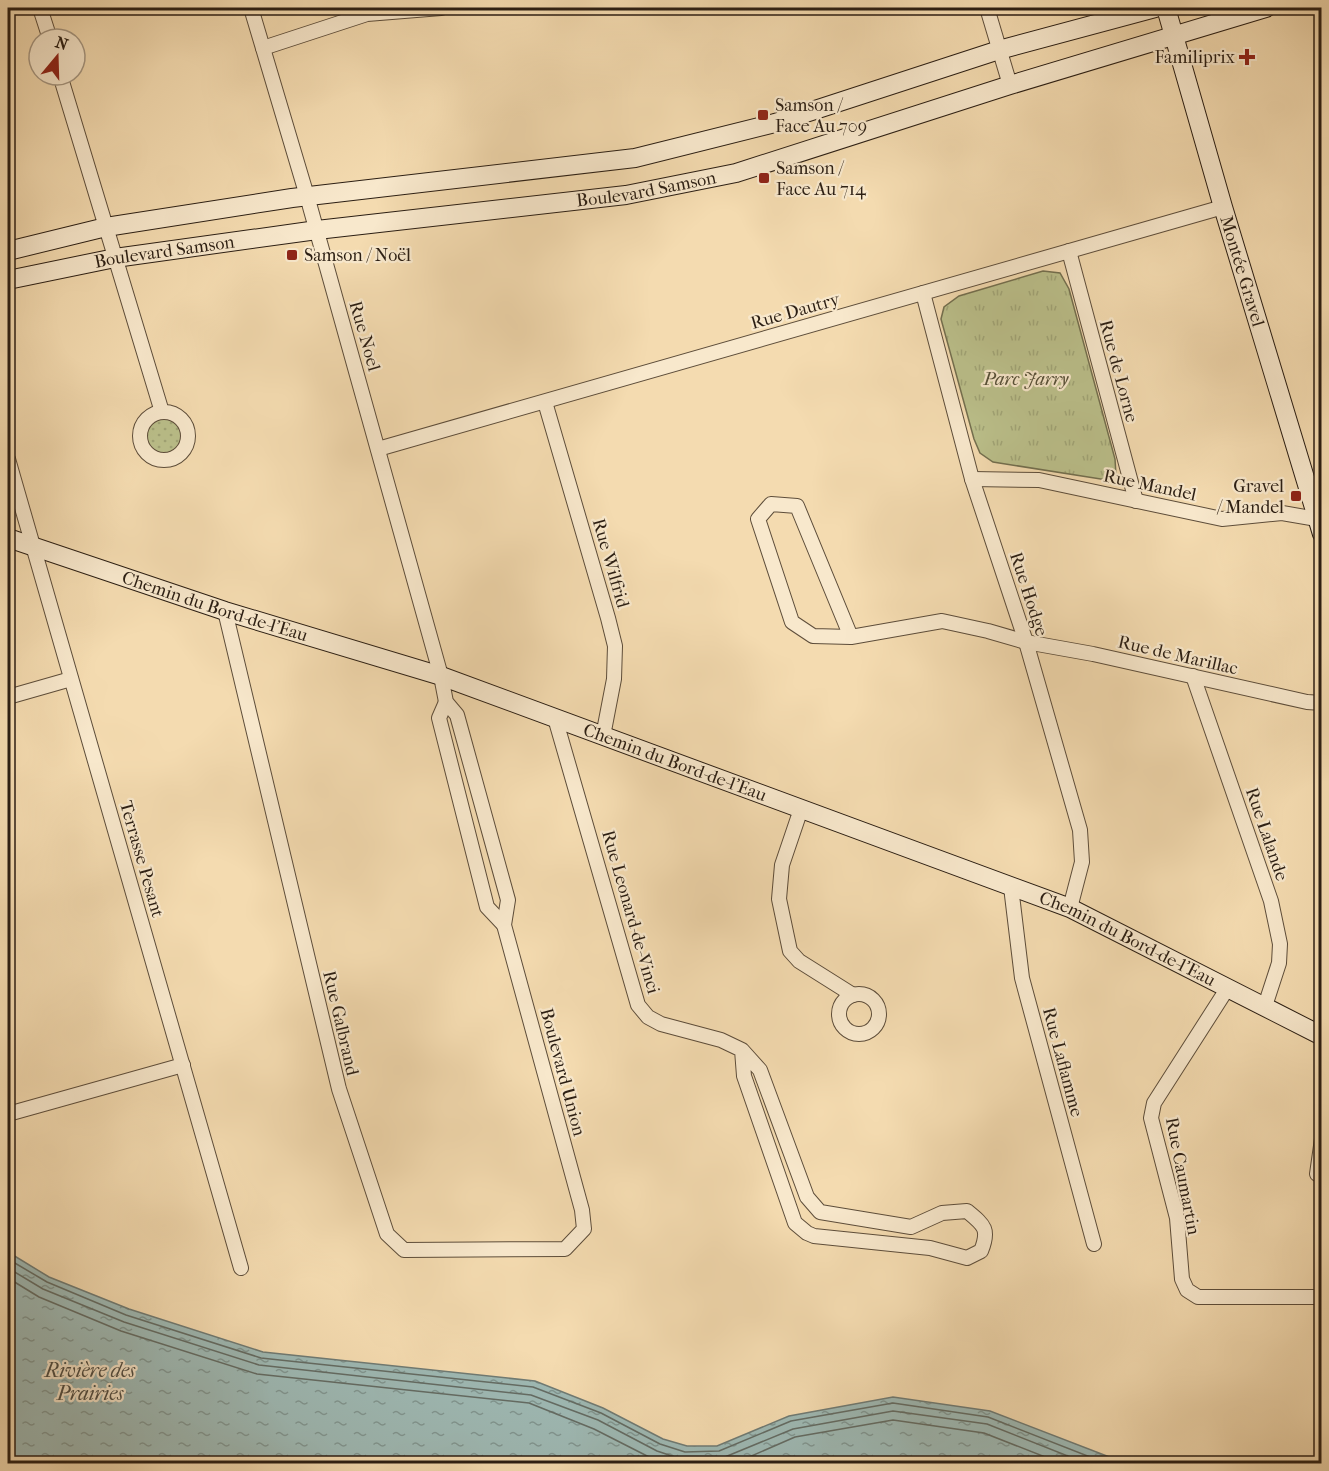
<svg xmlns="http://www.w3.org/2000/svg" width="1329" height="1471" viewBox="0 0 1329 1471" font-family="'IM FELL French Canon',serif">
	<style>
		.grass { fill: url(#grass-dots); stroke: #736f4f; stroke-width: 1.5 }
		.park { fill: url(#park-tufts); stroke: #736f4f; stroke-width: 1.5 }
		.water { fill: url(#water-ripples); stroke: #707b74; stroke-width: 1.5 }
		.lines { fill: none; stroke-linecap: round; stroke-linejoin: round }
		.shore { stroke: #646c64; stroke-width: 1.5 }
		.street-casing { stroke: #5d4d3a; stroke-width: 16 }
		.secondary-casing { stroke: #2b1e13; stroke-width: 20 }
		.street { stroke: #f8e8cc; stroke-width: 14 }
		.secondary { stroke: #f8e8cc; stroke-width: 18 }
		.poi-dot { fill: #8f2418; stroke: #f8e8cc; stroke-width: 2 }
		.labels { text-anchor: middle; stroke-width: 4.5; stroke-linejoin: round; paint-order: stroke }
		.poi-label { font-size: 18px; fill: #2b1e13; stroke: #f8e8cc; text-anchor: start }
		.street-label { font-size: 18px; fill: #2b1e13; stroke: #f8e8cc }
		.park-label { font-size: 18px; font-style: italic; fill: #564f37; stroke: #f8e8cc }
		.water-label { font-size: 20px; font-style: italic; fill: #4e4c43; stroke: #f8e8cc }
	</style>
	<defs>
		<pattern id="grass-dots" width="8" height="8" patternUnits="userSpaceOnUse" patternTransform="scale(1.5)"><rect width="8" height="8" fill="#bbc08b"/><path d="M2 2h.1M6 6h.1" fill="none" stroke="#a1a577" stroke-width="1.8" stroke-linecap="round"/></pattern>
		<pattern id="park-tufts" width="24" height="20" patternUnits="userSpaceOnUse" patternTransform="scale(1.5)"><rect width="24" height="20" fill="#bbc08b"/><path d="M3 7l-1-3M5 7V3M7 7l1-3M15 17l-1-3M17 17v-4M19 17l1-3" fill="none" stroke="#a1a577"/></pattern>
		<pattern id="water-ripples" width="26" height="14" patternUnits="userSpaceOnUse" patternTransform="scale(1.5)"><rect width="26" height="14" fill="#9eb9b4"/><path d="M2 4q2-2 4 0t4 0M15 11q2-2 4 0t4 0" fill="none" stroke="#819691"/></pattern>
	</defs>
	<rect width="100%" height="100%" fill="#f4dbb0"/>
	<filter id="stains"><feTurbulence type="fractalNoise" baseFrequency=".00333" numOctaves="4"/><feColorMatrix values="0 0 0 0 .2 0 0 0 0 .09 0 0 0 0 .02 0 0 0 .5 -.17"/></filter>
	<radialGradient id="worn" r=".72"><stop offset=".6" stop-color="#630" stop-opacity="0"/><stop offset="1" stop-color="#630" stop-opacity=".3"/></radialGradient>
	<circle class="grass" cx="164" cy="436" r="24"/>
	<path class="park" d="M1043 271 1060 273 1069 289 1115 459 1116 475 1107 480 993 462 980 453 974 439 941 319 944 307 959 296Z"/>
	<path class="water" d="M8 1252 49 1277 129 1309 263 1352 535 1381 603 1408 663 1439 687 1446H717L789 1416 893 1397 990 1411 1125 1463H8Z"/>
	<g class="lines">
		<g class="shore">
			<path d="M8 1259 47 1282 126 1315 261 1358 533 1387 601 1413 660 1444 685 1452 719 1451 791 1421 893 1403 988 1417 1108 1464"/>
			<path d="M8 1268 43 1289 124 1322 259 1365 531 1395 598 1420 657 1451 684 1460 720 1459 793 1429 893 1411 987 1424 1088 1464"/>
			<path d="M8 1278 39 1297 121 1331 257 1374 529 1403 594 1429 653 1459 667 1464"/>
			<path d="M733 1464 795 1437 893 1420 984 1433 1063 1464"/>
		</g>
		<defs>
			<g id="street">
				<path d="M40 8 50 39"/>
				<path d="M987 8 1010 85"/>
				<path d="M263 48 367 14 441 8"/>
				<path d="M60 75 162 412"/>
				<path d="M1069 251 1136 501"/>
				<path d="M923 293 972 479 1026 642 1080 830 1082 862 1070 908"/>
				<path d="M545 402 608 618 615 646 614 679 603 736"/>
				<circle cx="164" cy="436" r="24"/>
				<path d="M378 449 1223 207"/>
				<path d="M8 459 241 1268"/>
				<path d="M972 479 1039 480 1222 519 1282 513 1317 519 1322 518"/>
				<path d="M225 611 339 1089 387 1234 404 1250 565 1249 584 1229 582 1210 504 925 508 900 457 715 446 702 441 676 307 196 251 8"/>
				<path d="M851 637 797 506 771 504 758 519 792 622 813 636 851 637 942 621 988 631 1026 642 1093 654 1307 702 1322 703"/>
				<path d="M1193 676 1271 901 1280 944 1279 963 1265 1006"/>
				<path d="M8 697 71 679"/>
				<path d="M446 702 439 718 487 907 504 925"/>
				<path d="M555 718 638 1005 648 1017 661 1024 721 1040 742 1050 760 1070 807 1197 820 1212 911 1227 942 1213 967 1211C984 1225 990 1229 981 1251L967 1258 930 1248 814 1236 807 1233 795 1223 744 1076 742 1050"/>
				<path d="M801 809 782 865 779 899 790 951 799 961 853 995"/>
				<path d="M1011 887 1022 978 1094 1244"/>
				<path d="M1227 989 1154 1103 1151 1118 1177 1218 1182 1279 1187 1290 1198 1297H1322"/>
				<circle cx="859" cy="1014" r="20"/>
				<path d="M8 1114 183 1065"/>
				<path d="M1317 1174 1322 1139"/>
			</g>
			<g id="secondary">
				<path id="s1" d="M1166 8 1223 207 1322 534"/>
				<path d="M8 251 106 227 292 198 635 158 775 123 999 50 1155 8"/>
				<path id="s2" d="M8 280 115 258 317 230 626 195 736 173 1010 85 1266 8"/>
				<path id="s3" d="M8 538 225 611 441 676 1070 908 1322 1036"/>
			</g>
		</defs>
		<use href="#street" class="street-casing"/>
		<use href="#secondary" class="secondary-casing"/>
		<use href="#street" class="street"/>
		<use href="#secondary" class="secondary"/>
	</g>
	<g class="poi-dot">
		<path d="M1244 48h6v6h6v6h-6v6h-6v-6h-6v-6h6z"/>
		<rect x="757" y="109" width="12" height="12" rx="3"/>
		<rect x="758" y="172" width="12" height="12" rx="3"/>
		<rect x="286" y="249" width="12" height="12" rx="3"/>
		<rect x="1290" y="490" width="12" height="12" rx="3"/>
	</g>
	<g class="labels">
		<g class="poi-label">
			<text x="1235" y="63" text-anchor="end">Familiprix</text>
			<text x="775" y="111">Samson /<tspan x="775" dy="21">Face Au 709</tspan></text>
			<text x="776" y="174">Samson /<tspan x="776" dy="21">Face Au 714</tspan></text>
			<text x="304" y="261">Samson / Noël</text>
			<text x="1284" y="492" text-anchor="end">Gravel<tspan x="1284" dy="21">/ Mandel</tspan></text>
		</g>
		<g class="street-label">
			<text dy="6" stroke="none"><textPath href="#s2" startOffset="645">Boulevard Samson</textPath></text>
			<text dy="6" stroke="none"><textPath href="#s2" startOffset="159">Boulevard Samson</textPath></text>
			<text dy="6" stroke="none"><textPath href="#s1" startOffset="274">Montée Gravel</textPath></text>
			<text transform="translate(795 311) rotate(-16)" y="6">Rue Dautry</text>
			<text transform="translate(365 336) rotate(74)" y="6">Rue Noel</text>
			<text transform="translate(1119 371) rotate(75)" y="6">Rue de Lorne</text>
			<text transform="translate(1150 485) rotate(12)" y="6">Rue Mandel</text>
			<text transform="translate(611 563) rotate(74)" y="6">Rue Wilfrid</text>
			<text transform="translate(1029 594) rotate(72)" y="6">Rue Hodge</text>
			<text dy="6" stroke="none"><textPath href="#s3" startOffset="218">Chemin du Bord-de-l'Eau</textPath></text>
			<text transform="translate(1178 655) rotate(13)" y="6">Rue de Marillac</text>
			<text dy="6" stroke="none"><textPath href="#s3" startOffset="704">Chemin du Bord-de-l'Eau</textPath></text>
			<text transform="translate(1267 834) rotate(71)" y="6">Rue Lalande</text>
			<text transform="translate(142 859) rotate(74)" y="6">Terrasse Pesant</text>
			<text transform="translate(631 912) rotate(74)" y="6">Rue Leonard-de-Vinci</text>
			<text dy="6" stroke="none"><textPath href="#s3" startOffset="1190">Chemin du Bord-de-l'Eau</textPath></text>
			<text transform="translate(341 1023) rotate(77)" y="6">Rue Galbrand</text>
			<text transform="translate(1063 1062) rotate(75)" y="6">Rue Laflamme</text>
			<text transform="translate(563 1072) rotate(75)" y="6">Boulevard Union</text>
			<text transform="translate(1183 1176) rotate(79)" y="6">Rue Caumartin</text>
		</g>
		<g class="park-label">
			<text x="1026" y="385">Parc Jarry</text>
		</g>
		<g class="water-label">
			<text x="90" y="1377">Rivière des<tspan x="90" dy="23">Prairies</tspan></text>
		</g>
	</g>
	<rect width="1329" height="1471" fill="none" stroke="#f4dbb0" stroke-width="30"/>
	<rect x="9" y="9" width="1311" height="1453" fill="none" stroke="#2b1e13" stroke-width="3"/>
	<rect x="15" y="15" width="1299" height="1441" fill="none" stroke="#2b1e13" stroke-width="1.5"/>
	<g transform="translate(57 57) rotate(19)"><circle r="28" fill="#f8e8cc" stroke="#a69782" stroke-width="1.5"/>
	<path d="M0-4.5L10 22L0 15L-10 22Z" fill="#8f2418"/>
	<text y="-9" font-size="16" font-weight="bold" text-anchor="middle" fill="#2b1e13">N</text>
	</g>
	<rect width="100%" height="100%" filter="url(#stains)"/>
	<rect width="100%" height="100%" fill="url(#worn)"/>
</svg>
